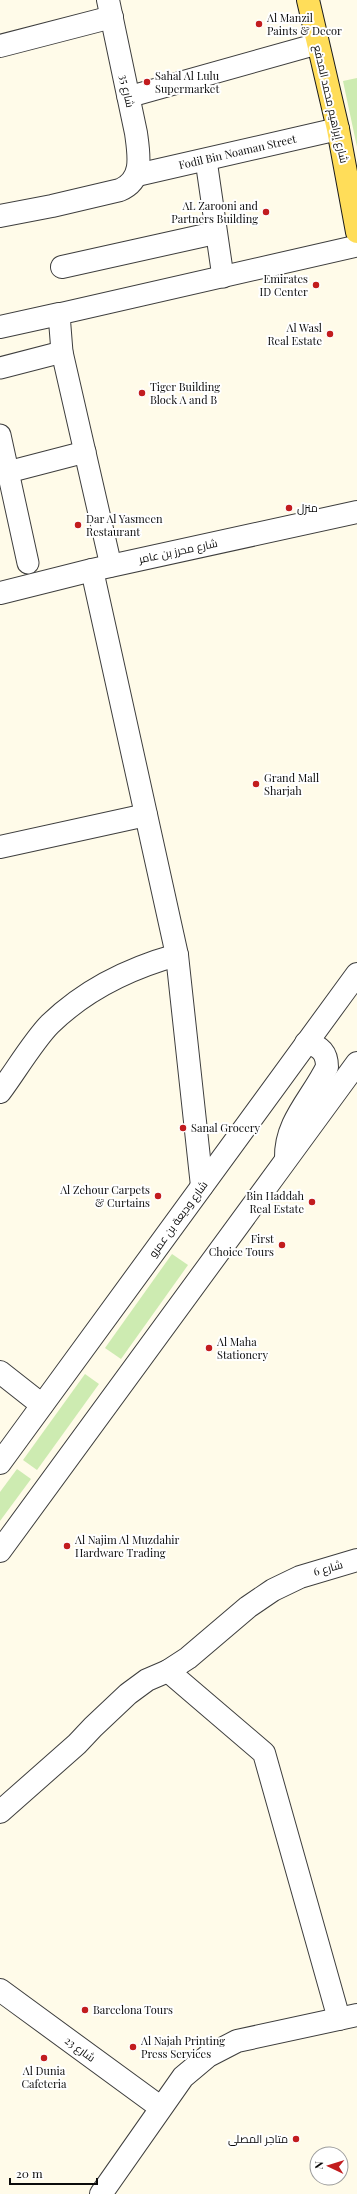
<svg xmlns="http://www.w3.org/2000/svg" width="357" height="2194" viewBox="0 0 357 2194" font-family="'Playfair Display',Cairo,serif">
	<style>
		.green { fill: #cdebb1 }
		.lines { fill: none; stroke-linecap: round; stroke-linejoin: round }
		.pedestrian-casing { stroke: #3e3e3e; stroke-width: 23 }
		.minor-casing { stroke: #3e3e3e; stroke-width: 24 }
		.tertiary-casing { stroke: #3e3e3e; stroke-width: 24 }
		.primary-casing { stroke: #1c1c1c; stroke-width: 24 }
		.pedestrian { stroke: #fff; stroke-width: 21 }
		.minor { stroke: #fff; stroke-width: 22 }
		.tertiary { stroke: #fff; stroke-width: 22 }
		.primary { stroke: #ffdd59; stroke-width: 22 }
		.poi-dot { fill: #c21c1e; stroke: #fff; stroke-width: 1.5 }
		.labels { text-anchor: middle; stroke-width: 4; stroke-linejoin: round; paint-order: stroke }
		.poi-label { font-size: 11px; fill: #0b0b0b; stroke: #fff; text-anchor: start }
		.street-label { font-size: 11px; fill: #0b0b0b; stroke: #fff }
	</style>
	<rect width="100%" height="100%" fill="#fffbe9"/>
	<g class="green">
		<path d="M357 78V147L343 81Z"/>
		<path d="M172 1254 188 1265 121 1359 105 1348Z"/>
		<path d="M85 1374 99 1384 37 1470 23 1460Z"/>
		<path d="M17 1469 31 1479 0 1521V1492Z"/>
	</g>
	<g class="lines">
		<defs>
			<g id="pedestrian">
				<path d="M128 97 317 44"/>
				<path d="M206 160 223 277"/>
				<path d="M0 368 62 352"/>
				<path d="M0 435 28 563"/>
				<path d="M8 472 85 452"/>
				<path d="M111 566 62 352 59 314 357 246"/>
			</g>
			<g id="minor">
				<path d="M0 46 112 17"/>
				<path id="s1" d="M137 175 338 129"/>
				<path d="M0 216 52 206 120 190C144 180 139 155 136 133L108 0"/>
				<path d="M62 267 215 233"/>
				<path d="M0 327 59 314"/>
				<path d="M92 570 177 955 202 1186"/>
				<path d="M0 593 92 570 357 512"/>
				<path d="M0 847 146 815"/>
				<path d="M0 1092C15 1072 34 1040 50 1024 86 989 130 968 177 955"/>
				<path d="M0 1372 42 1405"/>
				<path d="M168 1671 264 1753 339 2019"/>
				<path d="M0 1812 77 1744 93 1727 128 1694 147 1680 168 1671 188 1658 248 1607 273 1590 300 1577 357 1560"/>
				<path d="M0 1990 160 2107"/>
				<path d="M101 2194 183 2077 208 2056 237 2041 357 2015"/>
			</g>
			<g id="tertiary">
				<path d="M286 1158C285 1122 312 1098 327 1067 327 1053 321 1046 306 1043"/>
				<path d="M0 1463 357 974"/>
				<path d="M0 1551 357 1063"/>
			</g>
			<path id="primary" d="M308 0 338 129 357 232"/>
		</defs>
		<use href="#pedestrian" class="pedestrian-casing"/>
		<use href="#minor" class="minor-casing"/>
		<use href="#tertiary" class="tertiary-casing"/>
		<use href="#primary" class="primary-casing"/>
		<use href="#pedestrian" class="pedestrian"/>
		<use href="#minor" class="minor"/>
		<use href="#tertiary" class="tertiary"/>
		<use href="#primary" class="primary"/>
	</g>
	<g class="poi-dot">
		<circle cx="259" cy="24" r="4"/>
		<circle cx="147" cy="82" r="4"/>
		<circle cx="266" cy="212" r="4"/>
		<circle cx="316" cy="285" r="4"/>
		<circle cx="330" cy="334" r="4"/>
		<circle cx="142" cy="393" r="4"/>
		<circle cx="289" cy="508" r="4"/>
		<circle cx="78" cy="525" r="4"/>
		<circle cx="256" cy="784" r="4"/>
		<circle cx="183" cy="1128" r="4"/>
		<circle cx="158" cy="1196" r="4"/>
		<circle cx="312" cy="1202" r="4"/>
		<circle cx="282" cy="1245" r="4"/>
		<circle cx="209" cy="1348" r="4"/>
		<circle cx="67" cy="1546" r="4"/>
		<circle cx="85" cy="2010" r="4"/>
		<circle cx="133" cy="2047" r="4"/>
		<circle cx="44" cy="2058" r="4"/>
		<circle cx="296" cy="2139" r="4"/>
	</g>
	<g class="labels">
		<g class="poi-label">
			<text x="267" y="22">Al Manzil<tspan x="267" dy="13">Paints &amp; Decor</tspan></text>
			<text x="155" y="80">Sahal Al Lulu<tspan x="155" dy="13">Supermarket</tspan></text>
			<text x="258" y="210" text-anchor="end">AL Zarooni and<tspan x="258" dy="13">Partners Building</tspan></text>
			<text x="308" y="283" text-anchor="end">Emirates<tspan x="308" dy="13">ID Center</tspan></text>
			<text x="322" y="332" text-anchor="end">Al Wasl<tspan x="322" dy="13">Real Estate</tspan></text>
			<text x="150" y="391">Tiger Building<tspan x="150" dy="13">Block A and B</tspan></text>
			<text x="297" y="512">منزل</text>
			<text x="86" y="523">Dar Al Yasmeen<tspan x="86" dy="13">Restaurant</tspan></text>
			<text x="264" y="782">Grand Mall<tspan x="264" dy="13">Sharjah</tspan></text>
			<text x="191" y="1132">Sanal Grocery</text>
			<text x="150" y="1194" text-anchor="end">Al Zehour Carpets<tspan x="150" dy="13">&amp; Curtains</tspan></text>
			<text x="304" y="1200" text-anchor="end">Bin Haddah<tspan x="304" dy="13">Real Estate</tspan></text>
			<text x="274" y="1243" text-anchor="end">First<tspan x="274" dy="13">Choice Tours</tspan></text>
			<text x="217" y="1346">Al Maha<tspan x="217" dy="13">Stationery</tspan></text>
			<text x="75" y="1544">Al Najim Al Muzdahir<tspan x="75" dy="13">Hardware Trading</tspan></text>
			<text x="93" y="2014">Barcelona Tours</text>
			<text x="141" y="2045">Al Najah Printing<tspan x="141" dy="13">Press Services</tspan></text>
			<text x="44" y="2075" text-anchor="middle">Al Dunia<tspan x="44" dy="13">Cafeteria</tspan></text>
			<text x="288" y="2143" text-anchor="end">متاجر المصلى</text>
		</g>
		<g class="street-label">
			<text transform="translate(127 91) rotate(78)" y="4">شارع 35</text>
			<text transform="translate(331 104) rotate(77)" y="4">شارع إبراهيم محمد المدفع</text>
			<text dy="4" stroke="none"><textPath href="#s1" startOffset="103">Fodil Bin Noaman Street</textPath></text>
			<text transform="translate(178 551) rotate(-12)" y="4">شارع محرز بن عامر</text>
			<text transform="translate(178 1219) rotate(-54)" y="4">شارع وديعة بن عمرو</text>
			<text transform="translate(328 1568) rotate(-16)" y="4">شارع 6</text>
			<text transform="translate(80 2049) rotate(36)" y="4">شارع 23</text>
		</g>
	</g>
	<g transform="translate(329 2166) rotate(274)"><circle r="19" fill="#ffffff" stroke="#9d9d9d"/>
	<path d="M0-3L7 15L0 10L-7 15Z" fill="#c21c1e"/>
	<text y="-6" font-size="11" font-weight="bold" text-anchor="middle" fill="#0b0b0b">N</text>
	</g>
	<path d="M10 2178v6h87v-6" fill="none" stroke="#0b0b0b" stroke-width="2"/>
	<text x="16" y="2178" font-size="12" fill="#0b0b0b" stroke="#ffffff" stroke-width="3" paint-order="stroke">20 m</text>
</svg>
